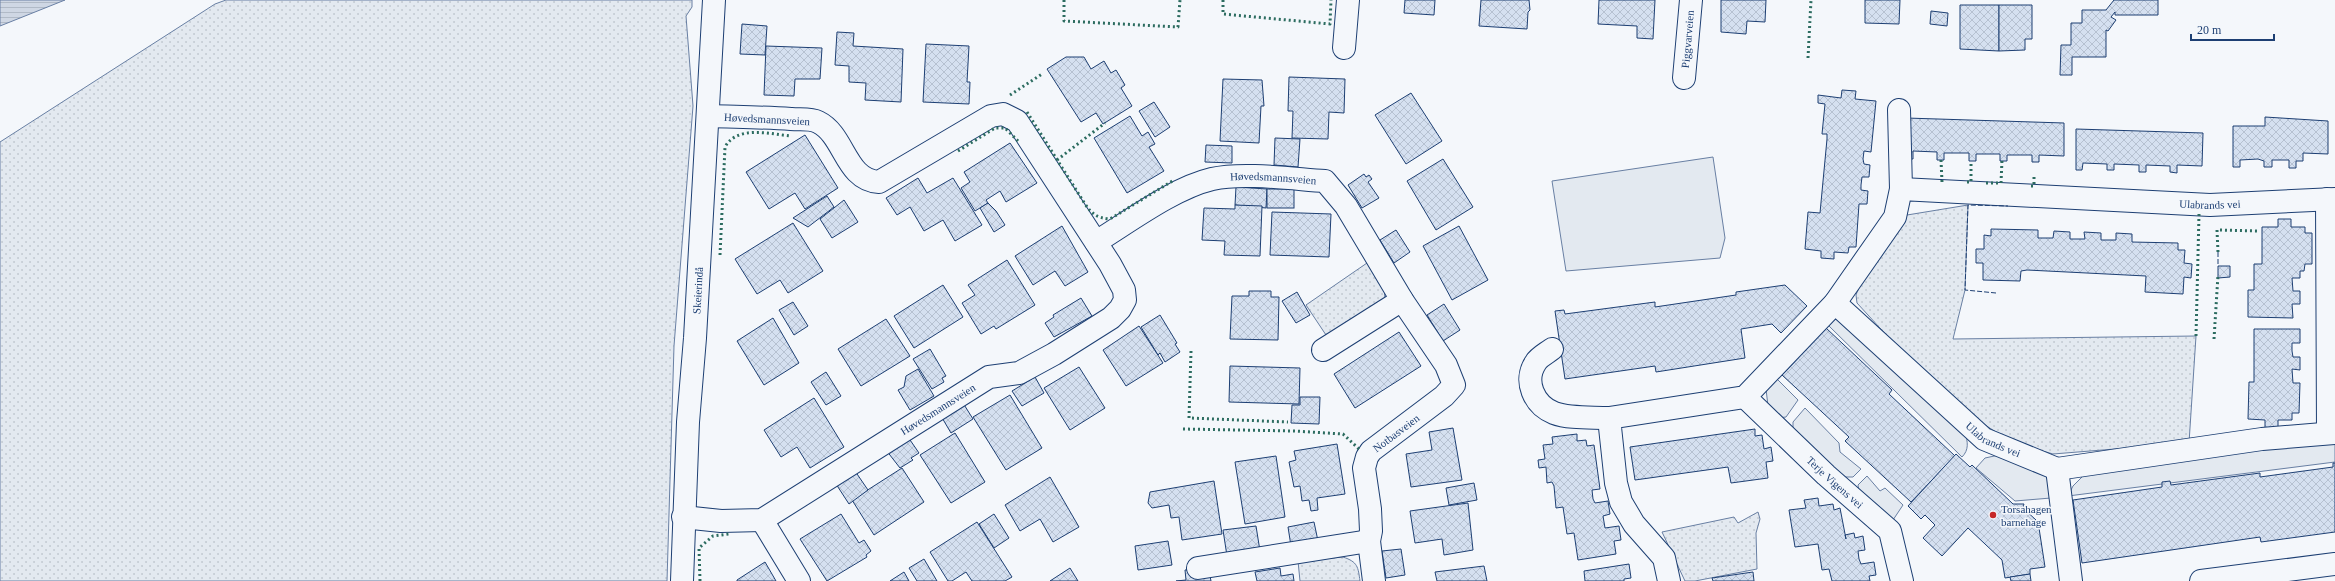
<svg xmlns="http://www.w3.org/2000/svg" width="2335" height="581" viewBox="0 0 2335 581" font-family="Georgia,serif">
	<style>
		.grass { fill: #e3e9f0; stroke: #687fa3 }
		.park { fill: url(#park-dots); stroke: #687fa3 }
		.water { fill: url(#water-rules); stroke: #687fa3 }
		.building { fill: url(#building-cross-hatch); stroke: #1d3f73 }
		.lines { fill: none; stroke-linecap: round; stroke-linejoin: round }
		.minor-casing { stroke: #1d3f73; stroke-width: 24 }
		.minor { stroke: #f4f7fb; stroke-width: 22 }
		.hedge { stroke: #2c6c60; stroke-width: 3; stroke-dasharray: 2 3; stroke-linecap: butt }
		.fence { stroke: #1d3f73; stroke-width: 1; stroke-dasharray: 5 2; stroke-linecap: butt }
		.poi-dot { fill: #c62828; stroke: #f4f7fb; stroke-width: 1.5 }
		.labels { text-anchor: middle; stroke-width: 3; stroke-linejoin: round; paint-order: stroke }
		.street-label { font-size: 11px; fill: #1d3f73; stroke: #f4f7fb }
		.poi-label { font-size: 11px; fill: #1d3f73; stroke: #f4f7fb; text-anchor: start }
	</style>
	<defs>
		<pattern id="park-dots" width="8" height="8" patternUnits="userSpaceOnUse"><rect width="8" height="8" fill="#e3e9f0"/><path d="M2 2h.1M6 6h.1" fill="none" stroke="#c2c9d1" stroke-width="1.8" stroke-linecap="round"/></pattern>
		<pattern id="water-rules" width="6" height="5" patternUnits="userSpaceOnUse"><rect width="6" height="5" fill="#cfd7e4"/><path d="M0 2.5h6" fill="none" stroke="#b1bac7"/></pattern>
		<pattern id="building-cross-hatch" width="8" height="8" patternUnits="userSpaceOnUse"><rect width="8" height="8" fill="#d5e0f0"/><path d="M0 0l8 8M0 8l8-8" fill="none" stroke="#b6c1d1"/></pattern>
	</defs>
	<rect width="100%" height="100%" fill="#f4f7fb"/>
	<g class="grass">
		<path d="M1713 157 1725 238 1720 258 1566 271 1552 181Z"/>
		<path d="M1838 319 1965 433C1968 442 1969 450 1962 457L1828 325 1833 320Z"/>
		<path d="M1776 378 1798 400 1786 417 1778 418 1768 406 1766 389Z"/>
		<path d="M1805 408 1839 443 1840 452 1861 469 1853 477H1842L1793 431V422Z"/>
		<path d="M2335 441V462L2068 496 2073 486 2084 475 2209 456Z"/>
		<path d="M1999 455 2040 469 2047 477 2051 498 2015 501 1976 468 1985 458Z"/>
		<path d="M1867 476 1880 491 1885 488 1903 505 1891 523 1859 492 1858 485Z"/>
	</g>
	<g class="park">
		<path d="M226 0H692V7L686 16 693 106 674 346 667 581H0V142L215 4Z"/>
		<path d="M1968 205 1965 290 1953 339 2196 336 2189 443 2053 454 2012 442 1977 420 1890 339 1857 303 1856 295 1859 287 1901 216Z"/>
		<path d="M1367 263 1384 286 1385 300 1328 338 1306 305Z"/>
		<path d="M1758 512 1760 519 1756 533 1757 569 1695 581H1685L1676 562H1673L1671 551 1662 532 1734 517 1738 523Z"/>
		<path d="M1343 557C1358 562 1358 567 1360 581H1300L1298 561Z"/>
	</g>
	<path class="water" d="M0 0H65L0 26Z"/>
	<g class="building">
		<path d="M1405 0H1435L1434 15 1404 13Z"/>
		<path d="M1481 0H1529L1530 10 1528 12 1527 29 1479 26Z"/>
		<path d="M1599 0H1655L1653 39 1637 38V26L1598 24Z"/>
		<path d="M1721 0H1766L1765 22 1747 21 1746 34 1721 32Z"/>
		<path d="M1865 0H1900L1899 24 1865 23Z"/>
		<path d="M2114 0H2158V15H2115V12L2111 17 2116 20 2108 31 2106 30V57H2072V75H2060L2061 45H2071V23H2082V10H2106Z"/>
		<path d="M1960 5H1999V51L1960 49Z"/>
		<path d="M1999 5H2032V39H2025V50L1999 51Z"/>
		<path d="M1931 11 1948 13 1947 26 1930 24Z"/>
		<path d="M742 24 767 26 765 55 740 54Z"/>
		<path d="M837 32 854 33 853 46 903 49 901 102 865 100 866 83 849 82V66L835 65Z"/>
		<path d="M926 44 969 46 967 82H970L969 104 923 102Z"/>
		<path d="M766 46 822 48 820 79H795L794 96 764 95Z"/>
		<path d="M1066 57H1084L1091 69 1104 61 1111 73 1116 70 1125 85 1121 88 1132 106 1103 124 1096 113 1081 122 1047 69Z"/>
		<path d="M1289 77 1345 79 1344 113 1329 112 1328 139 1292 138 1293 111H1288Z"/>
		<path d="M1223 79 1262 80 1264 106H1261L1259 143 1220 141Z"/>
		<path d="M1842 90 1856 91 1855 99 1876 101 1871 152 1864 151 1863 159 1864 164 1870 165 1869 177H1862L1861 185V190L1868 191 1867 204H1859L1856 247H1849L1848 253 1834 252V259L1821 258V251L1805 249 1808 212 1820 213 1827 139V134H1822L1825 104 1818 103V95L1841 98Z"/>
		<path d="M1411 93 1442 141 1406 164 1375 115Z"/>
		<path d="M1154 102 1170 127 1155 137 1139 111Z"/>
		<path d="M1130 116 1142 136 1148 132 1155 144 1149 147 1164 171 1127 193 1094 138Z"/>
		<path d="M2265 117 2328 121V154L2303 153V161H2296V168H2289V160H2272V167H2264V161L2258 159 2240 160V167H2233V126H2265Z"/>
		<path d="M1906 118 2064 123V156L2039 155V162H2032V155H2007V161H2000V154H1976V161H1969V153H1944V160H1937V152L1913 151V159H1905Z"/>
		<path d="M2076 129 2203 133 2202 166 2177 165V173L2170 172V166L2146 165V172H2139V165L2114 164V170H2107V164L2083 163 2082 170H2076Z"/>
		<path d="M805 135 838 188 805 209 795 193 769 209 746 172Z"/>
		<path d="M1275 138 1300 139 1298 167 1274 165Z"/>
		<path d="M1010 143 1037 183 1006 202 1000 191 986 200 988 203 975 211 961 188 970 182 964 172Z"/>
		<path d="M1206 145 1232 146V163L1205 162Z"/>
		<path d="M1443 159 1473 207 1436 230 1407 181Z"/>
		<path d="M1364 174 1366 177 1369 175 1372 179 1368 182 1379 198 1362 208 1348 185Z"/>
		<path d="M918 178 927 193 953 178 982 225 955 241 943 220 924 231 910 207 897 215 886 198Z"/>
		<path d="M1236 187 1267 189 1266 208 1235 205Z"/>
		<rect x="1267" y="189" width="27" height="19"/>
		<path d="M827 196 834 207 808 227 793 218Z"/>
		<path d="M844 200 858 222 832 238 820 219Z"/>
		<path d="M988 203 996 211 1005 225 994 232 980 208Z"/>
		<path d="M1235 205 1262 206 1260 256 1224 255 1225 241 1202 240 1204 208 1235 209Z"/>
		<path d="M1272 212 1331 214 1329 257 1270 255Z"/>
		<path d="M2278 219H2291V227H2305V233H2312V264H2305L2304 271H2300V278H2292L2293 291H2300V304H2292L2293 318 2248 317V290H2254V264H2262V227H2278Z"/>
		<path d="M793 223 823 271 788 293 780 280 757 294 735 259Z"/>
		<path d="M1062 226 1088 272 1065 286 1055 271 1033 285 1015 256Z"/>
		<path d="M1459 226 1488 280 1452 300 1423 246Z"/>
		<path d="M1991 229 2038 230V238H2053L2054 231 2070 232V239H2085L2084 232 2101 233V240H2116V233L2132 234V242L2178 243V250H2185L2184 263 2192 264 2191 278 2184 277 2183 294 2145 292 2146 276 2027 270 2021 271 2020 281 1983 280V263H1976V249H1984V235L1991 236Z"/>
		<path d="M1396 230 1410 252 1394 263 1380 240Z"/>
		<path d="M1007 260 1035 305 996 329 994 326 981 334 962 303 975 295 968 285Z"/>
		<path d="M2218 266H2230V277L2218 278Z"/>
		<path d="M943 285 963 317 914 348 894 316Z"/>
		<path d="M1785 285 1807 306 1781 333 1772 324 1741 329 1745 358 1656 372 1655 366 1565 379 1555 311 1564 310 1565 314 1655 302V307L1736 295V292Z"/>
		<path d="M1249 291H1271V297H1279L1278 340 1230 339 1232 296H1249Z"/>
		<path d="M1297 292 1310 315 1296 323 1282 301Z"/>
		<path d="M1081 298 1092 316 1054 337 1045 323 1054 317 1053 315Z"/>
		<path d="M793 302 808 326 794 335 779 310Z"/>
		<path d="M1444 304 1460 330 1443 341 1427 315Z"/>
		<path d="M1160 315 1177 343 1175 344 1180 352 1165 362 1160 353 1158 355 1141 327Z"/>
		<path d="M773 318 799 363 764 385 737 341Z"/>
		<path d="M886 319 910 356 861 386 838 349Z"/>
		<path d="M1139 326 1163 363 1126 386 1103 350Z"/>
		<path d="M1826 328 1892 390 1889 394 1955 456 1911 502 1845 441 1849 437 1782 375Z"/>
		<path d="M2254 329H2300V343H2292V351L2293 357H2300V370L2292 369 2293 383H2300L2299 413H2292V420H2278V428H2265V420L2248 419 2249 382H2254Z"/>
		<path d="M1399 332 1421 366 1355 408 1334 374Z"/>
		<path d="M930 349 946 376 942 378 944 382 932 389 913 359Z"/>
		<path d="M1230 366 1300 368 1299 404 1229 402Z"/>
		<path d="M1079 367 1105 408 1070 430 1044 388Z"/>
		<path d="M918 369 934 396 910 410 898 390 904 387 906 376Z"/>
		<path d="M826 372 841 396 826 405 811 382Z"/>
		<path d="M1035 377 1044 393 1022 406 1012 391Z"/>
		<path d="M1010 395 1042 448 1006 470 973 417Z"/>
		<path d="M1300 397H1320L1319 424 1291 423 1292 405H1300Z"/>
		<path d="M814 398 844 447 810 468 797 447 781 457 764 430Z"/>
		<path d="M963 403 973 419 951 433 941 416Z"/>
		<path d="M1453 428 1462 480 1411 487 1406 454 1432 450 1429 432Z"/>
		<path d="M1755 429V436L1762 435 1764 449 1771 447 1773 461 1766 462 1768 478 1731 483 1728 467 1635 480 1630 447Z"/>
		<path d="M955 433 985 482 951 503 920 455Z"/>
		<path d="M1577 434V441L1586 440 1587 446 1594 445 1600 489 1592 490 1593 499 1595 503 1608 501 1610 514 1603 516 1605 528 1619 526 1621 540 1614 541 1616 554 1578 560 1574 533 1567 534 1563 507 1556 508 1554 486 1552 482 1547 483 1546 467 1539 468 1538 460 1545 459 1543 445 1553 444 1552 437Z"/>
		<path d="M908 437 919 453 911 458 913 460 900 468 886 450Z"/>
		<path d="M1337 444 1345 494 1317 498 1318 510 1311 511 1309 500 1302 501 1300 486 1294 487 1289 462 1296 460 1294 451Z"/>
		<path d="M1956 454 1970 467 1972 465 2013 504H2024L2023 508 2036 520 2034 523 2039 528 2045 567 2030 569V574L2005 578 2002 560 1968 528 1942 556 1923 538 1935 525 1925 515 1921 519 1908 506Z"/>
		<path d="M1276 456 1285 517 1245 524 1235 462Z"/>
		<path d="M2333 463H2335V532L2261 542 2260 537 2082 563 2073 500 2162 487V482L2170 481 2171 485 2260 473V477L2333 467Z"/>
		<path d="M902 468 924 502 874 535 852 500Z"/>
		<path d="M855 471 868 490 849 504 836 484Z"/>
		<path d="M1050 477 1079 527 1053 542 1040 519 1020 531 1005 505Z"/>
		<path d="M1214 481 1222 534 1182 540 1179 517 1171 518 1169 505 1152 508 1148 503 1150 492Z"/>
		<path d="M1474 483 1477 500 1449 505 1446 488Z"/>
		<path d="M1818 498 1819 506 1833 504 1834 510 1840 508 1846 539 1845 535 1854 533 1855 538 1863 536 1865 550 1858 551 1859 559 1861 564 1874 562 1876 575 1869 576 1870 581H1832L1829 569 1822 570 1818 544 1795 547 1789 510 1806 508 1804 500Z"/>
		<path d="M1468 503 1473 550 1444 555 1442 539 1415 543 1410 511Z"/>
		<path d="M841 514 859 543 864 540 871 551 866 555 867 557 827 581 800 539Z"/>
		<path d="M994 514 1009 538 994 548 979 524Z"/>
		<path d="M977 522 1012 577 1005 581H972L966 572 952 581H948L930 552Z"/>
		<path d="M1314 522 1318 541 1291 546 1288 527Z"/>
		<path d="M1256 526 1260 551 1227 556 1223 530Z"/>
		<path d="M1168 541 1172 565 1138 570 1135 546Z"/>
		<path d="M1401 549 1405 575 1386 578 1382 551Z"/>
		<path d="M924 559 937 581H917L909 568Z"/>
		<path d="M765 562 776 581H737V580Z"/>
		<path d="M1629 564 1631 578 1624 579V581H1585L1584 571Z"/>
		<path d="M1484 566 1487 581H1437L1435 572Z"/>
		<path d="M1070 568 1078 581H1050Z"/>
		<path d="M1280 568 1281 576 1293 574 1294 581H1257L1255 572Z"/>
		<path d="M1196 569 1210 576 1211 581H1176L1186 580 1185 570Z"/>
		<path d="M904 572 909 581H890Z"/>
		<path d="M1753 572 1754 581H1713L1712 578Z"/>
		<path d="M2030 574 2031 581H2011L2010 577Z"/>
	</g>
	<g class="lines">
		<defs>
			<g id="minor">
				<path d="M1344 48 1348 0"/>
				<path id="s1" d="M1684 78 1691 0"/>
				<path d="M1899 110 1901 189"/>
				<path d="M2327 199 2328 432"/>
				<path id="s2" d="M1096 242C1130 221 1174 188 1212 179 1243 172 1293 179 1325 181L1346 206 1402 300 1446 365 1454 385 1444 396 1371 451 1367 457 1364 468 1370 509 1371 531 1369 541 1374 581"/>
				<path id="s3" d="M1835 303 1984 439 2057 469 2262 439 2335 433"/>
				<path d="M1552 349C1547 353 1539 357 1536 362 1523 381 1534 405 1554 413 1570 419 1592 417 1609 418"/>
				<path d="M1323 350 1402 300"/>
				<path id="s4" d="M1745 397 1826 475 1890 531 1902 581"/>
				<path d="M2057 469 2071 581"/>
				<path id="s5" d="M683 517 721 521 762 520 989 377 1019 373 1054 354 1111 318 1120 309 1125 300 1124 290 1110 264 1017 121 1003 114 991 116 879 182C845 180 845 135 818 122 810 118 800 120 791 119 763 117 735 117 708 116"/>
				<path d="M762 520 799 581"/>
				<path d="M1198 568 1369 541"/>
				<path id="s6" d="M682 581 688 422 695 338 714 0"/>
				<path id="s7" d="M1669 581 1664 558 1634 524 1621 502 1616 483 1609 418 1745 397 1835 303 1895 217 1901 189 2210 205 2335 199"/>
				<path d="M2201 581 2335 564"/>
			</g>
		</defs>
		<use href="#minor" class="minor-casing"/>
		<use href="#minor" class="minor"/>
		<g class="hedge">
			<path d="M1064 0V21L1178 27 1180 0"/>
			<path d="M1223 0V14L1330 24 1331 0"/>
			<path d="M1808 58 1811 0"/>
			<path d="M1010 95 1042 74"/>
			<path d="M1027 112 1085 204C1092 214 1097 218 1110 219L1174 180"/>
			<path d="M958 151 995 128H1005L1018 141"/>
			<path d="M1057 160 1105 123"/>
			<path d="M1941 160 1942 182"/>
			<path d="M1967 182H1971V163"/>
			<path d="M1986 183H2001L2002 160"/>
			<path d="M2031 186H2034V175"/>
			<path d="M2218 252 2217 230 2258 231"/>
			<path d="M720 255 725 147C737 125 770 134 791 136"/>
			<path d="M2196 336 2199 214"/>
			<path d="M2214 339 2218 275"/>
			<path d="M1191 351 1189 418 1288 422"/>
			<path d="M1183 429 1294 431 1343 434 1359 449"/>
			<path d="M700 581 699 548 713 536 729 534"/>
		</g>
		<g class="fence">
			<path d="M2218 252V266"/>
			<path d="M1996 293 1965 290 1968 205 2008 206"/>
		</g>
	</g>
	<circle class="poi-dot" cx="1993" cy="515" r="4"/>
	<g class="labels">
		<g class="street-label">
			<text dy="4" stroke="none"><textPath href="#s1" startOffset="39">Piggvarveien</textPath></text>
			<text transform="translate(767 119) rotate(3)" y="4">Høvedsmannsveien</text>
			<text dy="4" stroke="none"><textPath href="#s2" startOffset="194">Høvedsmannsveien</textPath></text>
			<text dy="4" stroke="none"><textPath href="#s7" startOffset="890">Ulabrands vei</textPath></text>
			<text dy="4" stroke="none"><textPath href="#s6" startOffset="291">Skeierindå</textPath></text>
			<text dy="4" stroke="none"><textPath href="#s5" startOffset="287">Høvedsmannsveien</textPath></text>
			<text transform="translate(1396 433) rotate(-37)" y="4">Notbasveien</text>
			<text dy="4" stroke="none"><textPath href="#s3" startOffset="210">Ulabrands vei</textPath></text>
			<text dy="4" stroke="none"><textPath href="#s4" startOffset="124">Terje Vigens vei</textPath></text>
		</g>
		<g class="poi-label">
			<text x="2001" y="513">Torsahagen<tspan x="2001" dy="13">barnehage</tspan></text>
		</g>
	</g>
	<path d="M2191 34v6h83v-6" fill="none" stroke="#1d3f73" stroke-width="2"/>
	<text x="2197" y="34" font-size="12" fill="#1d3f73" stroke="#f4f7fb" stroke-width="3" paint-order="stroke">20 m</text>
</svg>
